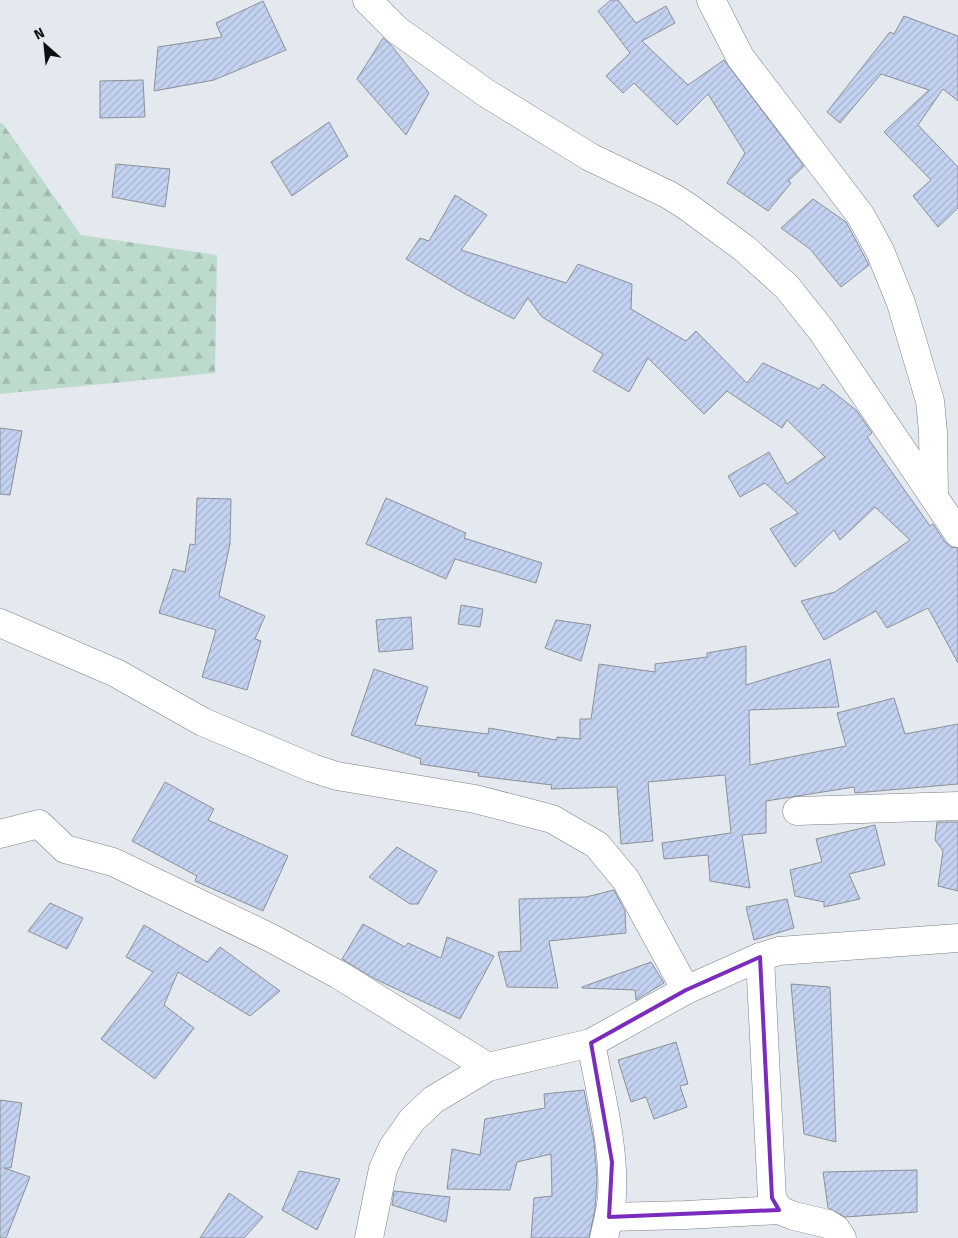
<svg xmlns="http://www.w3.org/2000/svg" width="958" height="1238" viewBox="0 0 958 1238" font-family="'Fira Sans',sans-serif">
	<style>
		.forest { fill: url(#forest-firs) }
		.building { fill: url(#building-hatch); stroke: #8d9096 }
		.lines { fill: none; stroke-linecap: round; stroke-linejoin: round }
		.minor-casing { stroke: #7e8188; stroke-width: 29 }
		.minor { stroke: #fff; stroke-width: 28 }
		.marked { fill: none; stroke: #7b2cbf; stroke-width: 4; stroke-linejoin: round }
	</style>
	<defs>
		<pattern id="forest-firs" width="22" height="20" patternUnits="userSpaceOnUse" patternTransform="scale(1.25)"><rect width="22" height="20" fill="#bddbcc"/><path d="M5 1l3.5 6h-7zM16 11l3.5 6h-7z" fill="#a1bbae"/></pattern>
		<pattern id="building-hatch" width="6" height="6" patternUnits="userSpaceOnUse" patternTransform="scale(1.25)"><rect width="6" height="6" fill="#c2d2f0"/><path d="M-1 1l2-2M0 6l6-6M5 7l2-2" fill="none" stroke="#a6b3cd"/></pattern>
	</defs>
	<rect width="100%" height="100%" fill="#e4e8ef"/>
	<path class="forest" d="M0 123 3 124 81 235 217 255 215 373 0 394Z"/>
	<g class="building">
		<path d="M611 0H618L636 23 666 6 675 23 642 41 688 85 724 60 804 166 788 181 791 183 768 211 727 183 745 153 708 94 677 125 634 83 623 93 606 76 630 53 598 11Z"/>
		<path d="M263 1 286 50 214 80 154 91 158 47 222 37 216 23Z"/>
		<path d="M904 16 958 36V101L943 89 918 125 958 167V208L938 227 913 196 931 180 884 132 929 90 881 74 840 123 827 112 890 32 894 34Z"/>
		<path d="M383 38 391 45 429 93 406 135 357 79Z"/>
		<path d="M143 80 145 117 100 118V81Z"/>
		<path d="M329 122 348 156 292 196 271 162Z"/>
		<path d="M116 164 170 169 165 207 112 197Z"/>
		<path d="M455 195 487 215 461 250 566 283 578 264 632 284 631 309 686 341 696 331 747 383 763 363 819 389 823 384 856 410 872 433 867 437 930 526 933 524 945 542 951 547 958 548V663L928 608 887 628 876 611 824 640 801 601 835 592 910 540 875 507 840 540 834 530 795 567 770 529 798 513 765 483 740 497 728 476 769 452 787 484 825 457 787 420 782 428 727 391 704 414 648 358 629 392 593 371 603 354 542 317 528 298 514 319 465 294 406 259 420 238 429 241Z"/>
		<path d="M813 199 846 222 869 265 841 287 810 249 781 228Z"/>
		<path d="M0 428 22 431 10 495 0 494Z"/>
		<path d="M197 498 231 499 230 544 219 596 265 616 255 639 261 641 247 690 202 677 216 630 159 613 173 569 185 572 190 544 195 545Z"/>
		<path d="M386 498 466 533 464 538 542 563 536 583 455 559 446 579 366 544Z"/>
		<path d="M461 605 483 609 480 627 458 624Z"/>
		<path d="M411 617 413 649 379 652 376 620Z"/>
		<path d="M556 620 591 625 581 661 545 648Z"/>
		<path d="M746 646V685L830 659 839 707 749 710 750 765 846 746 837 713 894 698 905 734 958 724V784L855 793 854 787 766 801V833L742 835 750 888 710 881 708 855 664 859 662 843 731 833 725 775 648 782 653 841 621 844 617 787 551 789 552 785 478 776 479 773 420 764 421 759 351 735 374 669 428 687 415 725 488 734 489 728 556 740 557 737 580 739V719H591L599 664 655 672V664L707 657V653Z"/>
		<path d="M165 782 214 809 208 820 288 856 263 911 195 881 197 876 132 841Z"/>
		<path d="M937 822H958V891L938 886 943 851 935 840Z"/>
		<path d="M875 825 885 865 849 874 860 899 824 907V902L795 896 790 870 822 862 816 839Z"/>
		<path d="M397 847 437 871 418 904H410L369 877Z"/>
		<path d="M614 890 625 911 626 933 549 941 558 988 507 987 498 952 521 951 519 899 586 897Z"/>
		<path d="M787 899 794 928 754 940 746 907Z"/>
		<path d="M50 903 83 918 67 949 28 931Z"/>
		<path d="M363 924 405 947 408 943 441 958 447 937 494 956 460 1019 375 979 342 959Z"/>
		<path d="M144 925 207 962 220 947 280 991 250 1016 178 972 164 1005 194 1028 155 1079 101 1039 153 972 126 957Z"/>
		<path d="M651 962 664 983 636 1000 635 990 582 988V987Z"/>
		<path d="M791 984 830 987 836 1142 804 1134Z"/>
		<path d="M676 1042 688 1084 680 1086 687 1107 654 1119 646 1097 631 1102 618 1060Z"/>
		<path d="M584 1090 594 1142 597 1178 595 1209 589 1238H531L534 1198 552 1196 551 1154 517 1162 510 1190 447 1189 452 1149 480 1155 485 1119 545 1108 544 1094Z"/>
		<path d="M0 1100 22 1103 11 1168H4L30 1177 6 1238H0Z"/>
		<path d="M917 1170V1212L845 1217 828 1208 823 1172Z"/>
		<path d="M299 1171 340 1179 317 1230 282 1210Z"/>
		<path d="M394 1191 450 1197 446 1222 392 1205Z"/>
		<path d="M229 1193 263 1217 244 1238H200Z"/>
	</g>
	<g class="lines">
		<defs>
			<g id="minor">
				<path d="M367 0 397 30 486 93 590 157 669 195 688 207 745 249 787 287 822 331 958 533"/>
				<path d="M711 0 740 57 861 216 880 251 901 303 930 401 933 432 934 496"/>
				<path d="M0 623 116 673 203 722 312 768 337 776 475 799 552 819 597 845 626 880 686 990"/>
				<path d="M797 811 958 806"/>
				<path d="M0 834 39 824 65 849 113 862 271 938 339 975 488 1067"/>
				<path d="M760 957 772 1198 779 1210"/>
				<path d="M591 1043C600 1091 615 1149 612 1196 611 1211 607 1224 604 1238"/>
				<path d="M609 1217 686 1215 779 1210 794 1216 828 1224 836 1229 842 1238"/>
				<path d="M369 1238 383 1169 393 1147 412 1120 433 1100 488 1067 591 1043 686 990 760 957 779 951 958 938"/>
			</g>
		</defs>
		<use href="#minor" class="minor-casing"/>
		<use href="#minor" class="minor"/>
	</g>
	<path class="marked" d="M760 957 772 1198 779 1210 609 1217 612 1162 591 1043 686 990Z"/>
	<g transform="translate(45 45) rotate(333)" stroke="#e4e8ef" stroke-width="4" paint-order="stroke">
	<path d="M0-4L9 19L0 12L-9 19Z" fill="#0f1012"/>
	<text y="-8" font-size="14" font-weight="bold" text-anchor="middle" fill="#0f1012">N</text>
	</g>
</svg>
